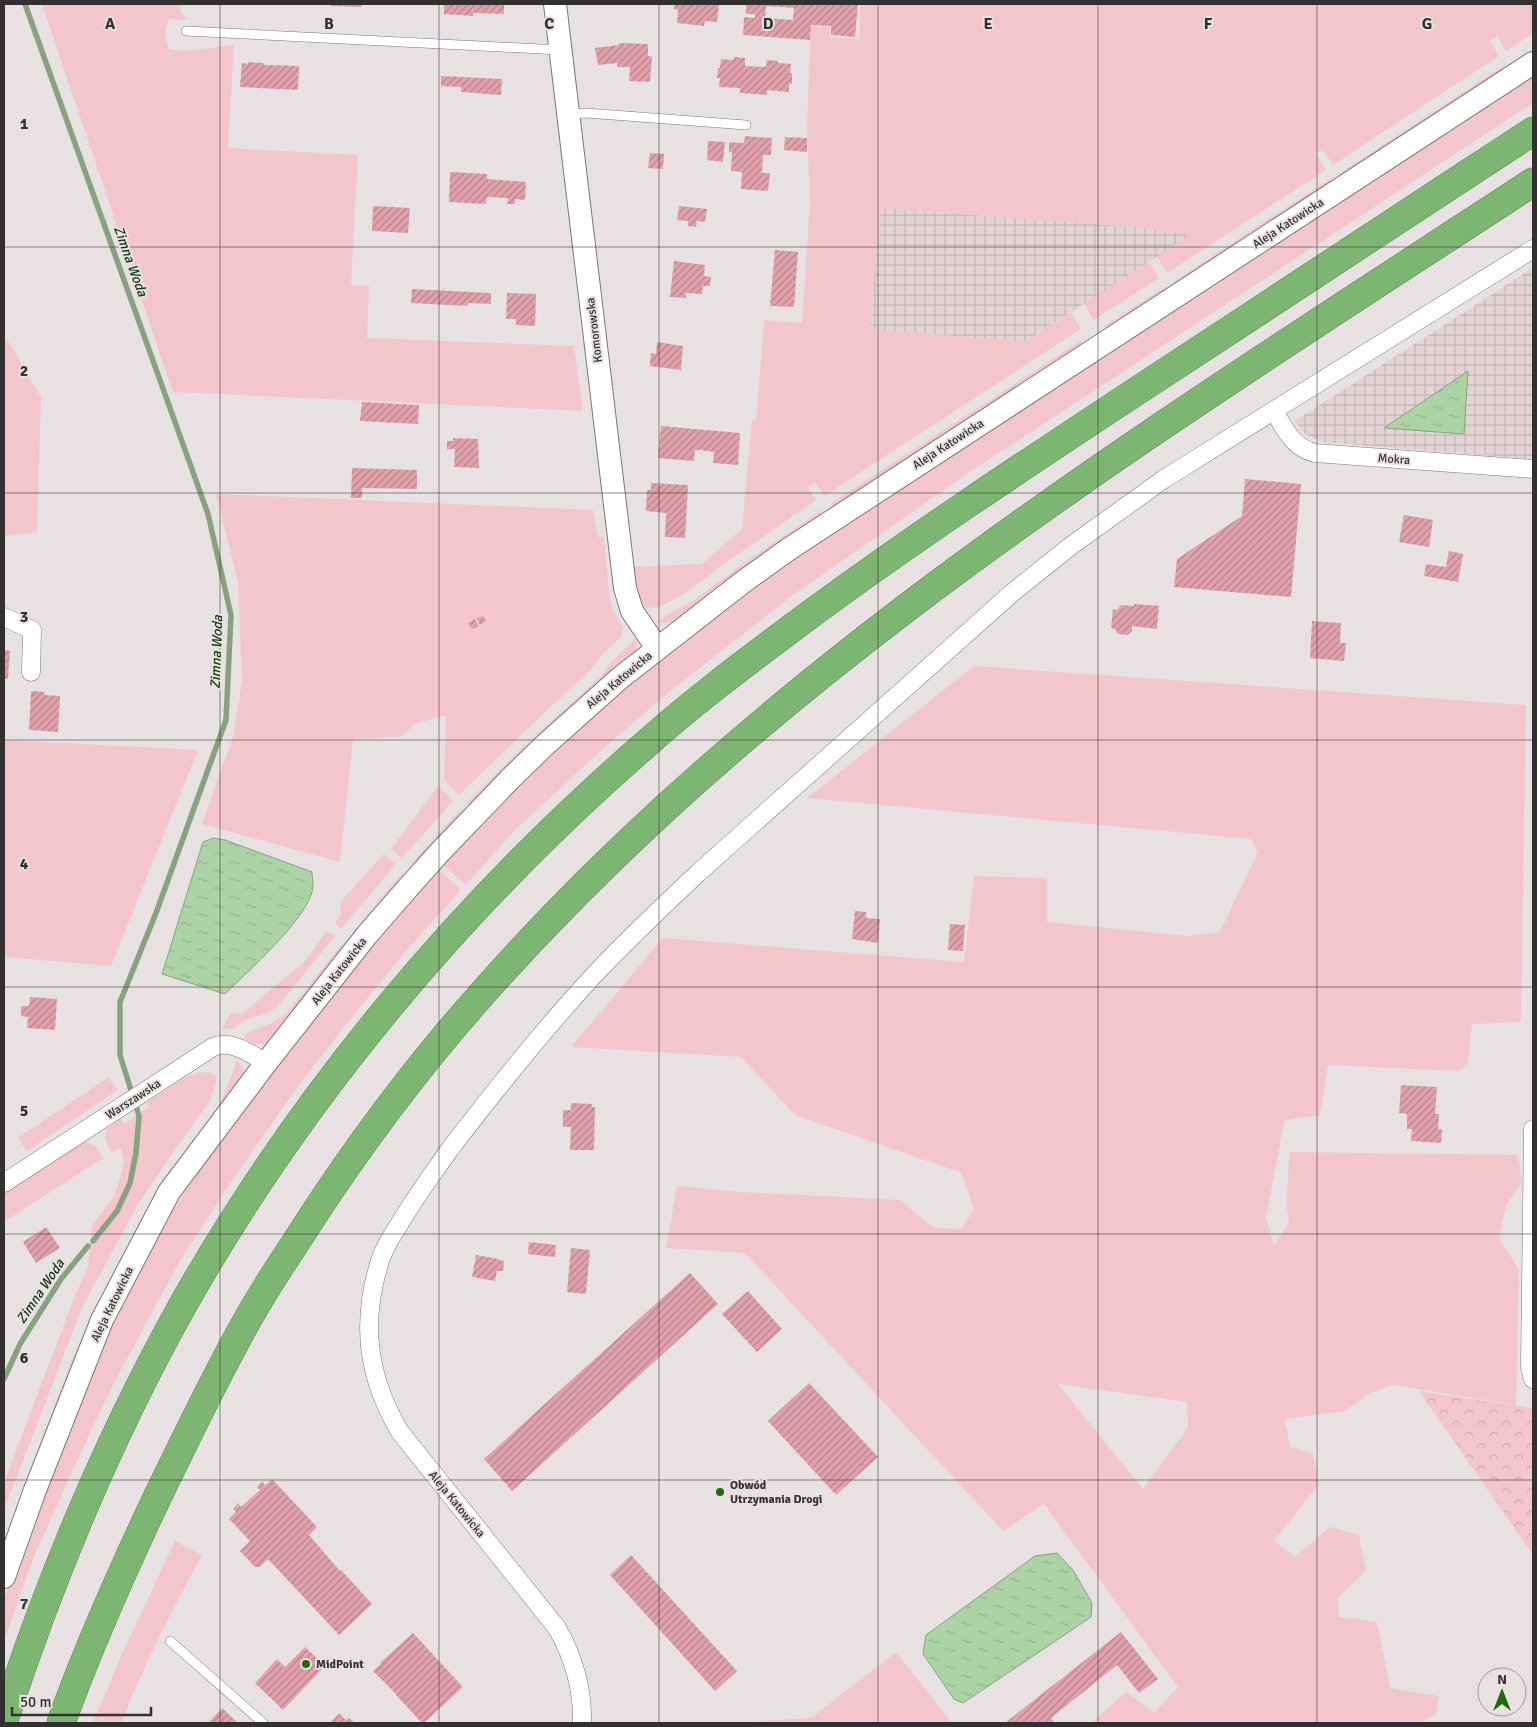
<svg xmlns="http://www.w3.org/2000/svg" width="1537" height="1727" viewBox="0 0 1537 1727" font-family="Signika,sans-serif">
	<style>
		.industrial { fill: url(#industrial-grid) }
		.grass { fill: #f3c6cb; fill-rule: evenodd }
		.forest { fill: url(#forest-crowns) }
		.water { fill: url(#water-ripples); stroke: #88a281 }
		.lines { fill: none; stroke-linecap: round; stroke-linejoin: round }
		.stream { stroke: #88a281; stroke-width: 5.5 }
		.building { fill: url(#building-hatch); fill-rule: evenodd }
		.service-casing { stroke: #7d7777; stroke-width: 10 }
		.minor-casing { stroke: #7d7777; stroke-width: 19 }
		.tertiary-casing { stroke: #7d7777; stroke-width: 24 }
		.motorway-casing { stroke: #63865b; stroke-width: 29 }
		.service { stroke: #fff; stroke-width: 9 }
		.minor { stroke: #fff; stroke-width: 18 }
		.tertiary { stroke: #fff; stroke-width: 22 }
		.motorway { stroke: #7db572; stroke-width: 28 }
		.grid { fill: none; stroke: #333030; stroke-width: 1; stroke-opacity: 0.55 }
		.poi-dot { fill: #206b09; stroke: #e8e1e1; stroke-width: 2 }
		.labels { text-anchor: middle; stroke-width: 4; stroke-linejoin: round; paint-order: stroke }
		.street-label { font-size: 12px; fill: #333030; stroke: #e8e1e1 }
		.poi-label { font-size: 12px; font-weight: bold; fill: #333030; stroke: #e8e1e1; text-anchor: start }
		.water-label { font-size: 14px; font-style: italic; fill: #123809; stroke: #e8e1e1 }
		.grid-label { font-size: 16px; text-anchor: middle; font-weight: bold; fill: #333030; stroke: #e8e1e1; stroke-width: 4; stroke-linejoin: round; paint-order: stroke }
	</style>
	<defs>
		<pattern id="industrial-grid" width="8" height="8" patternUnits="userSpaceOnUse" patternTransform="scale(1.25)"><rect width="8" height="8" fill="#e3d3d5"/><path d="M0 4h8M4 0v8" fill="none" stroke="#c3b5b7"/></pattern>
		<pattern id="forest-crowns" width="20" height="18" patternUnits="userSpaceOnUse" patternTransform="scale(1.25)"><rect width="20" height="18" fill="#f3c6cb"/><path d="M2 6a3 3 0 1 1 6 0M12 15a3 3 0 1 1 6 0" fill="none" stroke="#d1aaaf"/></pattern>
		<pattern id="water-ripples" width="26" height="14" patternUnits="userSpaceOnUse" patternTransform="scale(1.25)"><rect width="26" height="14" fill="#acd3a4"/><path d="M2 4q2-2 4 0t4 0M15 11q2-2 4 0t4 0" fill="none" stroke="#94b58e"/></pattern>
		<pattern id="building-hatch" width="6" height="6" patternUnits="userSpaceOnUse" patternTransform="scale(1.25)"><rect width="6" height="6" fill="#e1a1aa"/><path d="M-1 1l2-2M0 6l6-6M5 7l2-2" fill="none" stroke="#b7848b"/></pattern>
	</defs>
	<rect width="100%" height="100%" fill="#e8e1e1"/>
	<g class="industrial">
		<path d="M880 208 1137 227 1191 235 1025 342 870 329Z"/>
		<path d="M1533 268V459L1322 442 1305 434 1295 421Z"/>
	</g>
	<g class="grass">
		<path d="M42 4H181L180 11 188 20 170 19C162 29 166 38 169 49L187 51 234 45 228 148 358 155 351 285 369 286 367 338 574 346 583 411 173 392Z"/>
		<path d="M860 4H1533V33L1506 51 1497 36 1490 41 1499 56 1333 165 1323 150 1316 154 1326 170 1167 273 1157 257 1190 235 1137 227 881 208 870 329 1025 342 1071 313 1081 329 824 496 815 482 808 487 816 500 727 562 684 594 658 608 647 607 644 610 639 599 631 567 702 564 742 529 752 420H756L764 320 802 323 810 203 807 125 811 26 830 27V37L859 39Z"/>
		<path d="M1505 65 1504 70 1344 175 1339 174Z"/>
		<path d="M1533 74V103L964 476 793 595 668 693 605 747 515 830 466 885 442 864 554 749 647 668 795 556Z"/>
		<path d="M1331 178V182L1177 283 1173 282Z"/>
		<path d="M1149 262 1159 278 1094 320 1084 304Z"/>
		<path d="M1165 287 1164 293 1112 328 1104 326Z"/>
		<path d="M4 337 10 344 41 397 37 532 4 536Z"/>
		<path d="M1082 340 1081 345 835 506 830 504Z"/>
		<path d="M216 494 593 510 598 537H604L609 593 612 607 623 628 621 637 603 654 586 675 547 710 459 795 444 780 446 715 415 724 401 737 353 739 340 862 202 824 233 737 242 681 238 582Z"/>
		<path d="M822 510 821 516 678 619 667 623 657 622 666 615 693 601 744 563Z"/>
		<path d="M636 638 637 644 636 651 473 802 467 803 525 745 600 677 612 661Z"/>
		<path d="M974 666 1526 705 1521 1022 1472 1024 1468 1063 1459 1071 1328 1065 1320 1115 1285 1120 1266 1217 1274 1246 1289 1222 1286 1201 1290 1152 1518 1155 1522 1183 1506 1205 1499 1238 1519 1270 1516 1405 1393 1385 1370 1393 1345 1411 1285 1419 1290 1447 1313 1454 1319 1484 1274 1541 1295 1557 1330 1527 1359 1535 1366 1571 1338 1597 1339 1617 1377 1622 1390 1688 1439 1696 1436 1714 1420 1723H1091L1126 1692 1154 1713 1178 1687 1044 1504 1003 1531 745 1253 666 1248 677 1186 740 1192 900 1200 934 1228 961 1229 974 1210 962 1173 795 1115 741 1057 571 1047 663 938 964 962 974 876 1047 878V922L1187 936 1220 932 1258 852 1251 839 807 798ZM1058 1384 1187 1402 1188 1428 1143 1489Z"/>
		<path d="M4 740 198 750 111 966 4 957Z"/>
		<path d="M438 786 453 801 402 858 391 849Z"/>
		<path d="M461 809 460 817 414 865H410Z"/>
		<path d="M384 854 396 864 341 929 335 923 340 917 341 901Z"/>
		<path d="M437 868 461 890 405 952 349 1021 298 1086 225 1191 180 1261 117 1377 93 1426 34 1556 4 1641V1599L40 1501 119 1305 157 1233 219 1142 365 954Z"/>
		<path d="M403 872 404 878 355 933H352Z"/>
		<path d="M326 932 336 935 277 1007 268 1013 245 1020 233 1029 222 1028 232 1012 242 1014 305 961Z"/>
		<path d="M343 943 344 946 268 1043 257 1044 244 1039 248 1032 270 1024 286 1014Z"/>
		<path d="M237 1061 240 1063 244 1074 189 1153 4 1548V1541L71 1362 102 1295 131 1239 154 1199 219 1107Z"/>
		<path d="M201 1072 211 1073 217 1078 210 1101 181 1141 138 1204 82 1308 4 1510V1483L74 1298 88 1268 92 1226 114 1196 119 1182 124 1162 121 1148 112 1153C107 1144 103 1138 107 1128L121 1119 124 1124 149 1107 146 1103 184 1078Z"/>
		<path d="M108 1078 118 1090 27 1151 18 1138Z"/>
		<path d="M88 1142 96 1147 103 1158 4 1222V1193L81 1143Z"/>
		<path d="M175 1541 202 1555C172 1610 144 1665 121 1723H93L122 1654Z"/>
		<path d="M896 1652 952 1723H731L811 1718Z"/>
	</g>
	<path class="forest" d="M1419 1391 1533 1408V1555Z"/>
	<g class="water">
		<path d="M1468 371 1464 434 1384 428Z"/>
		<path d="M213 838 225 840 312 872C312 878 314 886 312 892 303 923 249 970 225 994L162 974 203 842Z"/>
		<path d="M1057 1553 1073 1570 1092 1603 1091 1617 963 1703 954 1699 923 1654 926 1635 1035 1556Z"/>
	</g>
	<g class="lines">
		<g class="stream">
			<path d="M25 4 208 514 231 615 226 720 156 913 120 1002V1055L139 1116 136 1153 130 1183 117 1211 93 1241"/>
			<path d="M4 1379 20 1344 61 1279 88 1246"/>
		</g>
	</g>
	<g class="building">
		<path d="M332 4H361V7L331 6Z"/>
		<path d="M444 4H504V14L473 13V16L444 14Z"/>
		<path d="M675 4H719L717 22 705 21 704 26 677 23 678 10 674 9Z"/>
		<path d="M746 4H858L855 37 831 35V26L811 25 810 40 743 35 744 17 755 18V14H746ZM766 6 794 8 793 20 765 18Z"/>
		<path d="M619 43 648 44V56L652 57 650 82 629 81 630 67H617L618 63 598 65 595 48 619 45Z"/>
		<path d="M734 57 745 58V66L766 67 767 60 778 61V63L791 64 790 73H792V84L789 83V92L767 90V95L740 93V88L719 87 720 78H717L718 68H720L721 59 733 60Z"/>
		<path d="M248 62 264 63V65L299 66 298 90 240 87 242 63 248 64Z"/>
		<path d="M441 76 502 79 501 95 461 92V87L441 86Z"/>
		<path d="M745 136 772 138 771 155H763L762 173H770L768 191 741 189 742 172 731 171 732 152H729V142L744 143Z"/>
		<path d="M785 137 807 138V152L784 150Z"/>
		<path d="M708 141 725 142 723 162 707 160Z"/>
		<path d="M650 153 664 154 663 169 648 168Z"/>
		<path d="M450 172 487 174V179L526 182 525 200 515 199V204H507L508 198 487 197 486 204 449 202Z"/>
		<path d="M373 206 410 208 408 233 372 231Z"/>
		<path d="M679 206 707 209 705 222 697 221 696 227 688 226V221L677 220Z"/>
		<path d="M775 250 798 252 794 307 770 306Z"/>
		<path d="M674 261 705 265 704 276 711 277 710 286H703L702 294 686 293V298L670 297Z"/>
		<path d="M412 289 491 293V304L468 303 467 306 411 303Z"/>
		<path d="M507 293 536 294 535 326 516 325V319H506Z"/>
		<path d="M657 342 683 346 681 370 650 366 651 353 656 354Z"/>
		<path d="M362 402 419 405 418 424 360 421Z"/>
		<path d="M661 426 740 433 738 465 713 463 714 452 701 450H695L694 461 658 458Z"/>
		<path d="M453 438 478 439 479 468 454 467 455 449H447V441H453Z"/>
		<path d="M352 468 417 470V489L362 488V498H351Z"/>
		<path d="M1245 479 1301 484 1291 597 1174 587 1177 559 1242 516Z"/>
		<path d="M651 483 688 485 685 538 665 537 666 513 646 511 647 490H651Z"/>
		<path d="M1404 515 1433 520 1429 547 1399 542Z"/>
		<path d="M1449 551 1463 554 1458 582 1424 576 1426 564 1446 567Z"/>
		<path d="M1134 604 1159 606 1157 629 1132 626V631L1128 635 1118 634 1115 629 1111 628 1113 609 1117 610 1121 605 1134 606Z"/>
		<path d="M483 616 486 621 480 625 477 618Z"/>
		<path d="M475 619 478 626 472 629 468 623Z"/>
		<path d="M1312 621 1341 623 1340 643H1346L1344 661 1310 658Z"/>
		<path d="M4 650 10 651 8 679H4Z"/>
		<path d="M31 691 45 692 44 695 60 696 58 732 29 730Z"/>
		<path d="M855 911 866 912V918L880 919 878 943 852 939Z"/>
		<path d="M950 924 965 925 963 951 948 950Z"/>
		<path d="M30 997 57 999 55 1030 27 1028 28 1017 21 1016V1008L22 1006H29Z"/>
		<path d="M1401 1085 1437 1087 1435 1114H1439L1438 1129H1442L1441 1143 1411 1141 1412 1129H1407V1114L1399 1113Z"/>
		<path d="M571 1103 592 1104V1107H595L594 1150H570L571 1127H563V1110H571Z"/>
		<path d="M46 1227 60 1248 36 1263 23 1242Z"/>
		<path d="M529 1242 556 1245 555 1257 528 1254Z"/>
		<path d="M571 1248 590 1250 586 1294 567 1292Z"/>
		<path d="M476 1255 499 1259V1260L504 1261 503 1271H497L495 1281 472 1277Z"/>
		<path d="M690 1273 718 1304 512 1491 484 1459Z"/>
		<path d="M748 1291 782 1329 757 1352 722 1314Z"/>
		<path d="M809 1383 878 1457 836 1495 768 1421Z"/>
		<path d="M272 1479 317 1527 309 1535 340 1571 341 1570 372 1604 339 1635 268 1559 260 1567H255L240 1551 250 1541 229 1519 236 1512 233 1509 238 1503 241 1507 260 1490 257 1487 262 1481 265 1485Z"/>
		<path d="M631 1555 737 1671 715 1691 610 1575Z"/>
		<path d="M1121 1632 1158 1679 1139 1693 1117 1665 1051 1718 1054 1721 1051 1723H1005Z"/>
		<path d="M413 1633 463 1687 424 1723H422L396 1695V1694L373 1671 381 1664 380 1663Z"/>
		<path d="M305 1647 325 1666 283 1710 255 1683 277 1659 285 1667Z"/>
		<path d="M222 1708 238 1723H208Z"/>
		<path d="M339 1713 346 1720 349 1718 355 1723H330Z"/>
	</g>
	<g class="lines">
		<defs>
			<g id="service">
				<path d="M186 31 560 50"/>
				<path d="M568 114 586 113 746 125"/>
				<path d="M170 1641 263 1723"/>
			</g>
			<g id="minor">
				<path d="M1274 411C1285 429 1293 448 1315 453L1533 469"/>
				<path d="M4 617 32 630 31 672"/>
				<path d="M1533 1129 1530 1367 1533 1379"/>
				<path d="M4 1183 213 1047C231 1039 251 1054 266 1063"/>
				<path d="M582 1723C583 1689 574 1658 557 1628L400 1432C367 1376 360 1321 381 1258 385 1247 391 1237 397 1228 413 1200 432 1175 450 1149 496 1089 543 1030 595 974 628 939 663 906 698 873L1012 593 1072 545 1164 479 1533 249"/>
			</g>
			<g id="tertiary">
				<path d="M555 4 625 588 632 611 657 648"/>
				<path d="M4 1577 35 1490 102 1320 169 1192 266 1063 366 936 406 890 440 852 510 779 545 745 620 678 743 582 789 549 1533 63"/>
			</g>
			<g id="motorway">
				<path d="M4 1720C51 1576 110 1435 184 1303 303 1093 463 903 645 745 693 702 745 663 796 625 909 541 1026 464 1143 387 1274 302 1403 216 1533 131"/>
				<path d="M61 1723C88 1648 121 1574 155 1502 182 1446 209 1390 239 1335 256 1303 276 1272 296 1242 341 1171 390 1103 444 1038 743 681 1147 435 1533 182"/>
			</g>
		</defs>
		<use href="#service" class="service-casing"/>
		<use href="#minor" class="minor-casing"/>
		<use href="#tertiary" class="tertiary-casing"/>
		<use href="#motorway" class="motorway-casing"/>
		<use href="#service" class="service"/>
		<use href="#minor" class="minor"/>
		<use href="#tertiary" class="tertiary"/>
		<use href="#motorway" class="motorway"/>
	</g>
	<path class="grid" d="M220 4V1723M439 4V1723M659 4V1723M878 4V1723M1098 4V1723M1317 4V1723M4 247H1533M4 493H1533M4 740H1533M4 987H1533M4 1234H1533M4 1480H1533"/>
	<g class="poi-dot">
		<circle cx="720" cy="1492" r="5"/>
		<circle cx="306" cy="1664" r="5"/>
	</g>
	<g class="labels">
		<g class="street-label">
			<text transform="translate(1288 223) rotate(-33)" y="4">Aleja Katowicka</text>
			<text transform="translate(594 330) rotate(-97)" y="4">Komorowska</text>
			<text transform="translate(948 444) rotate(-33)" y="4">Aleja Katowicka</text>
			<text transform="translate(1394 459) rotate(4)" y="4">Mokra</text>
			<text transform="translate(619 680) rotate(-40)" y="4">Aleja Katowicka</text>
			<text transform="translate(339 971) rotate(-52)" y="4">Aleja Katowicka</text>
			<text transform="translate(133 1099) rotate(-33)" y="4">Warszawska</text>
			<text transform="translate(112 1304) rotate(-64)" y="4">Aleja Katowicka</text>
			<text transform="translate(457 1504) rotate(51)" y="4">Aleja Katowicka</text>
		</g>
		<g class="poi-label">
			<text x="730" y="1489">Obwód<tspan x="730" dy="14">Utrzymania Drogi</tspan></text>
			<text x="316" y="1668">MidPoint</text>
		</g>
		<g class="water-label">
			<text transform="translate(131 261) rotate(70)" y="5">Zimna Woda</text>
			<text transform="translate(216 652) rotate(-88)" y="5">Zimna Woda</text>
			<text transform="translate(40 1291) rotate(-56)" y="5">Zimna Woda</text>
		</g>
	</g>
	<g class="grid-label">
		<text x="110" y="29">A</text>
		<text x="329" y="29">B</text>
		<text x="549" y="29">C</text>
		<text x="768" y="29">D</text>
		<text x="988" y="29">E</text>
		<text x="1208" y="29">F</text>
		<text x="1427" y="29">G</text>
		<text x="24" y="129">1</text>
		<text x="24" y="376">2</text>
		<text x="24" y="622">3</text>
		<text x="24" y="869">4</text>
		<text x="24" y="1116">5</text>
		<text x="24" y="1363">6</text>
		<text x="24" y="1609">7</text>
	</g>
	<rect width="1537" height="1727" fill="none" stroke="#333030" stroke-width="10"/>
	<g transform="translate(1502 1692)"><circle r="24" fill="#e8e1e1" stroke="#a09a9a"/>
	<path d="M0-4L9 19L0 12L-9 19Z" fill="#206b09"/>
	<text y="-8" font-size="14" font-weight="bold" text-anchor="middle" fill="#333030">N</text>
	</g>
	<path d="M12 1707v8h139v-8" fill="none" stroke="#333030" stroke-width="2.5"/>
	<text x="20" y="1707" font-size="15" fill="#333030" stroke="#e8e1e1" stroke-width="4" paint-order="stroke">50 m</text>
</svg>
